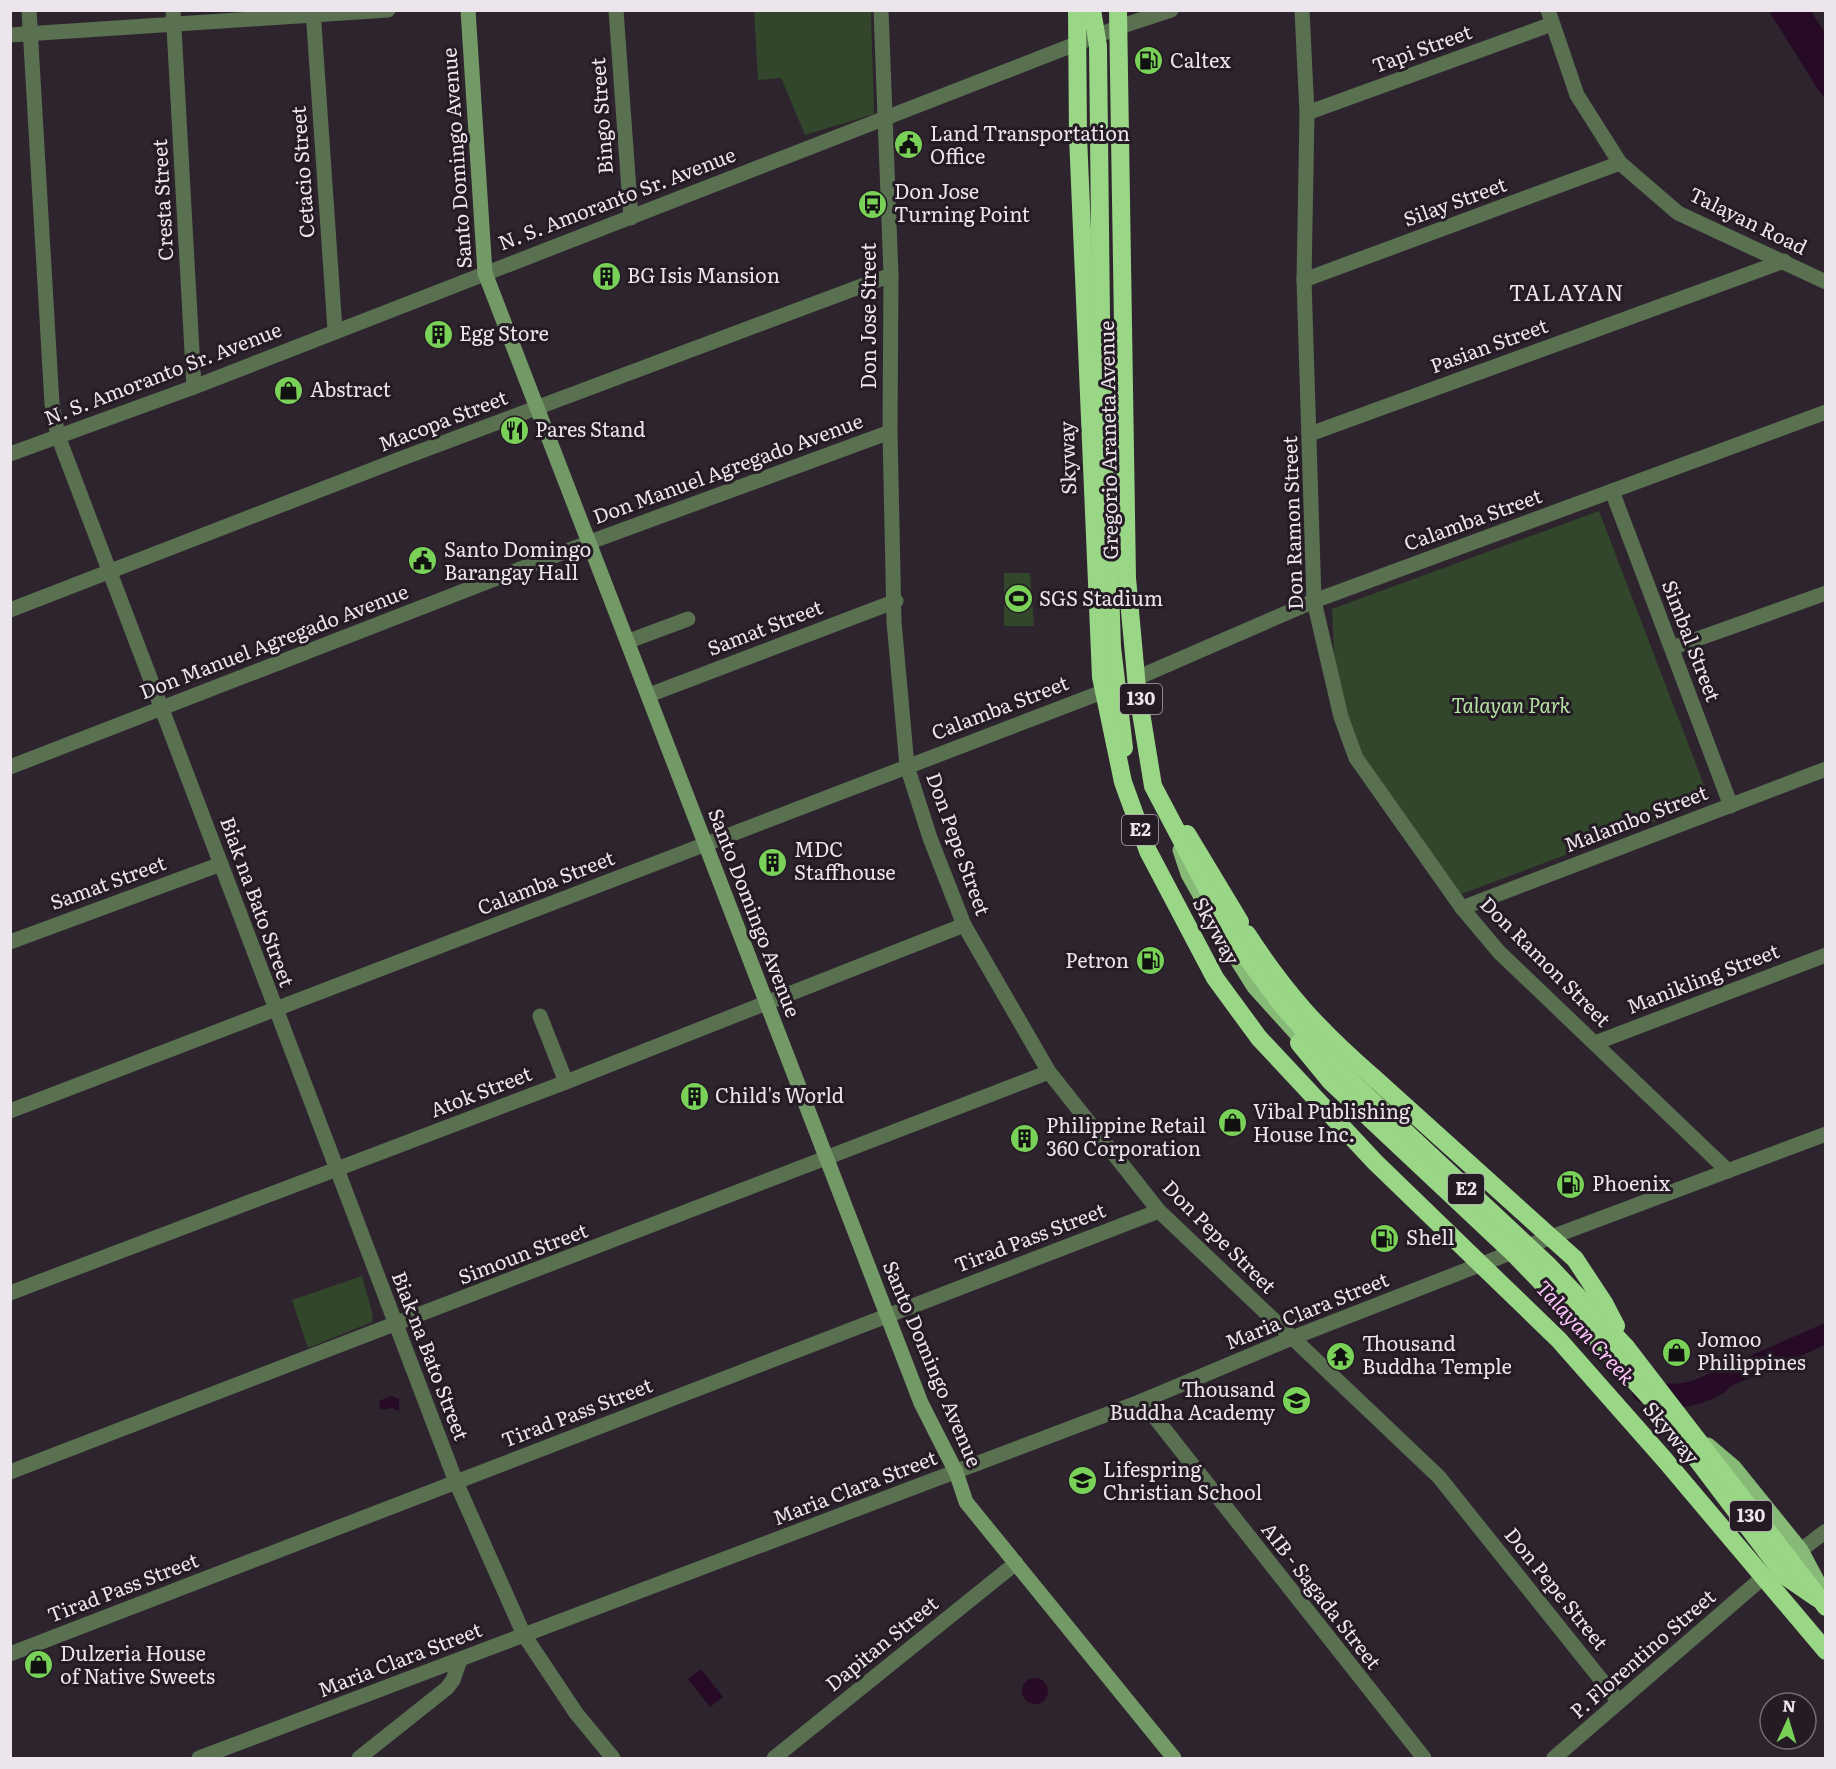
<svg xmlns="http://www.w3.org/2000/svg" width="1836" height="1769" viewBox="0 0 1836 1769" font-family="Literata,serif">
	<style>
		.green { fill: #31462a }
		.water { fill: #260a26 }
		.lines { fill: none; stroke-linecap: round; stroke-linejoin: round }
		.river { stroke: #260a26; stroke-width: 24 }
		.minor { stroke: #597051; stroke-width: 15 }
		.tertiary { stroke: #597051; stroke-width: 15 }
		.secondary { stroke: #739966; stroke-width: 15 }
		.primary { stroke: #87b977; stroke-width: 15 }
		.motorway { stroke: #99d685; stroke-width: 18 }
		.motorway-bridge { stroke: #99d685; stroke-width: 18 }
		.labels { text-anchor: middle; stroke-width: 6; stroke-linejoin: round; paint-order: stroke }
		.shield { fill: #241b24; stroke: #b0a8b0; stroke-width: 1.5 }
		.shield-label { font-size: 18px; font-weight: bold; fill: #ece5ec }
		.street-label { font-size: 20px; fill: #ece5ec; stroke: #241b24 }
		.poi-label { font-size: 20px; fill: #ece5ec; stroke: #241b24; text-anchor: start }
		.park-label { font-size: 20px; font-style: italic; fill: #b5e2a5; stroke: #241b24 }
		.water-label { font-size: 21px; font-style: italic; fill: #fdc4fb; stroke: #241b24 }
		.quarter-label { font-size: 22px; letter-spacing: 1.5px; fill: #ece5ec; stroke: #241b24 }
	</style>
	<rect width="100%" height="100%" fill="#2e242e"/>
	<g class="green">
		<path d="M754 11H871L874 114 805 135 782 80 780 78 758 80Z"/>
		<path d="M1599 511 1710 801 1456 896 1364 760 1346 714 1335 671 1332 609Z"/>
		<path d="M1004 573H1030L1034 626H1004Z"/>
		<path d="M362 1276 373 1316 372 1322 308 1348 292 1300Z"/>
	</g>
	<g class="water">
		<path d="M1769 11H1811L1825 33V98L1819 91Z"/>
		<path d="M1825 1323V1345L1731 1386 1697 1405 1679 1387Z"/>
		<path d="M391 1396 399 1399V1411L392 1408 381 1410 379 1401Z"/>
		<path d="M701 1669 723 1697 710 1707 688 1679Z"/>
		<circle cx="1035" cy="1691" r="13"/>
	</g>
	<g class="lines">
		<path class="river" d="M1644 1391C1668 1400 1695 1396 1717 1383"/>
		<g class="minor">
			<path d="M29 10 52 404 58 436 456 1482 524 1635 576 1713 613 1758"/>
			<path d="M173 10 194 387"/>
			<path d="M313 10 335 330"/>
			<path d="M616 10 631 218"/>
			<path d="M881 10 891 275 890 432 894 622 907 766 930 838 964 925 1049 1072 1159 1211 1439 1477 1619 1702"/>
			<path d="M1302 10 1307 113 1304 280 1314 601 1341 717 1356 758 1462 908 1499 952 1728 1171"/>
			<path d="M1548 10 1577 95 1620 163 1678 213 1826 282"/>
			<path d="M1122 26 1171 10"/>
			<path d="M1307 113 1552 24"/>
			<path d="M1304 280 1620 163"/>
			<path d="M1310 434 1784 261"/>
			<path d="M1612 491 1731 806"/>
			<path d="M10 610 400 459 891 275"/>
			<path d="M629 641 688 619"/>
			<path d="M1672 648 1826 593"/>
			<path d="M1139 677 1314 601 1826 412"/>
			<path d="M649 695 896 601"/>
			<path d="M10 767 590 542 890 432"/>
			<path d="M1462 908 1826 769"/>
			<path d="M10 942 221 864"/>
			<path d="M540 1016 566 1082"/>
			<path d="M1595 1043 1826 955"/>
			<path d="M1525 1247 1826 1134"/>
			<path d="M10 1293 566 1082 964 925"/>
			<path d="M1142 1401 1424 1758"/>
			<path d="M10 1472 1049 1072"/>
			<path d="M1801 1550 1826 1531"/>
			<path d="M10 1654 1159 1211"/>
			<path d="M1554 1758 1760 1580"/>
		</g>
		<g class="tertiary">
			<path d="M10 35 388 10"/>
			<path d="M10 454 194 387 1122 26"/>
			<path d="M10 1111 1097 694"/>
			<path d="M199 1758 1142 1401 1292 1338 1523 1248"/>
			<path d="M359 1758 447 1688 453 1680 460 1660"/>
			<path d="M774 1758 1016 1563"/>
		</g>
		<path class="secondary" d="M468 10 485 273 921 1403 956 1472 966 1502 1174 1758"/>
		<g class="primary">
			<path d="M1180 850 1188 874 1213 918"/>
			<path d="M1227 944 1254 987 1310 1049"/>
			<path d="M1708 1445 1734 1467 1801 1550 1826 1597"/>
		</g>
		<g class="motorway">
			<path d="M1101 318 1112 647 1124 748"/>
			<path d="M1187 834 1240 922"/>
			<path d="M1247 934C1286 994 1319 1030 1373 1077"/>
			<path d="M1583 1325 1652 1400 1785 1576 1817 1598"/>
			<path d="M1664 1459 1826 1651"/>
		</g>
		<g class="motorway-bridge">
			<path d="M1077 10 1078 136 1101 677 1123 782 1148 851 1215 978 1259 1038 1375 1162 1559 1340 1664 1459"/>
			<path d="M1092 10 1098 46 1101 318"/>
			<path d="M1118 10 1127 578 1137 688 1153 786 1234 940 1281 1004 1336 1067 1547 1264 1626 1347 1826 1607"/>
			<path d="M1299 1043 1331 1082 1514 1254 1583 1325"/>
			<path d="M1373 1077 1575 1259 1604 1303 1616 1326"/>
		</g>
	</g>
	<defs>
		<symbol id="fuel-disc" viewBox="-11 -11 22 22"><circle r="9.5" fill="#79d158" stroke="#241b24"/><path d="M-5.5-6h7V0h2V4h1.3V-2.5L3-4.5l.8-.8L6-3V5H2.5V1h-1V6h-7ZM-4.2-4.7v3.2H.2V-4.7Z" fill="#111"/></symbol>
		<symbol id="civic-disc" viewBox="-11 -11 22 22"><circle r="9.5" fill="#79d158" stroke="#241b24"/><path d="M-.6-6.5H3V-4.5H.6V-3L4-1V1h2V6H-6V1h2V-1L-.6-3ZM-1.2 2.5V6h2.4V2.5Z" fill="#111"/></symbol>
		<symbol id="bus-disc" viewBox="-11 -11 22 22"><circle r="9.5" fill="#79d158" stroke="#241b24"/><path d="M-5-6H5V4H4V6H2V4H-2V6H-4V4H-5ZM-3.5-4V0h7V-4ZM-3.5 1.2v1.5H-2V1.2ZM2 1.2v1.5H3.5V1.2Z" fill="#111"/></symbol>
		<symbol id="building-disc" viewBox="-11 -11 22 22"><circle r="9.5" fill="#79d158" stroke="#241b24"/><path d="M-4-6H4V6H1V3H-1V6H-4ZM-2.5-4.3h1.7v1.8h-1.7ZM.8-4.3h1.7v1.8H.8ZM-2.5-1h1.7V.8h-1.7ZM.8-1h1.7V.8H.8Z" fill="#111"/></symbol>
		<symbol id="shop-disc" viewBox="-11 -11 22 22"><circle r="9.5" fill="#79d158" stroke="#241b24"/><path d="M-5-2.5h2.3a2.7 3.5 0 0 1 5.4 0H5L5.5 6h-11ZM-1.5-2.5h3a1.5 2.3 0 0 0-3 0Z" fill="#111"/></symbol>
		<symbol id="restaurant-disc" viewBox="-11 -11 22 22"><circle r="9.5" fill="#79d158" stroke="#241b24"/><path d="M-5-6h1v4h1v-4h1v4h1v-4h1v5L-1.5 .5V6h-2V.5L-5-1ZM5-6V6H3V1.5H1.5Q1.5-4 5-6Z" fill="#111"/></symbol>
		<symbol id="stadium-disc" viewBox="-11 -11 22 22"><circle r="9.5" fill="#79d158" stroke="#241b24"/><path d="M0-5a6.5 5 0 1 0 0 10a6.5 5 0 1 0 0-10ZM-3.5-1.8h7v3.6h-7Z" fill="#111"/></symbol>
		<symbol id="temple-disc" viewBox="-11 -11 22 22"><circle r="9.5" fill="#79d158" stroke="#241b24"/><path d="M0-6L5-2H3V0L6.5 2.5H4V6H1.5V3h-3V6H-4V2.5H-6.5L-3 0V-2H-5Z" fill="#111"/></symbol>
		<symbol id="school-disc" viewBox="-11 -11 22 22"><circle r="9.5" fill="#79d158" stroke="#241b24"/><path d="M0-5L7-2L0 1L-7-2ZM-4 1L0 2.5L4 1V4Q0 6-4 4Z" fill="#111"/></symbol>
	</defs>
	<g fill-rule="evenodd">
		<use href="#fuel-disc" x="1132" y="44" width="33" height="33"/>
		<use href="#civic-disc" x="892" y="128" width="33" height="33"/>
		<use href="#bus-disc" x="856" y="188" width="33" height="33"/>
		<use href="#building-disc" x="590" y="260" width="33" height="33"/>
		<use href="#building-disc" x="422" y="318" width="33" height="33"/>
		<use href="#shop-disc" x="272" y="374" width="33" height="33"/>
		<use href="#restaurant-disc" x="498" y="414" width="33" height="33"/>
		<use href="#civic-disc" x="406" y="544" width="33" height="33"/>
		<use href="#stadium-disc" x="1002" y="582" width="33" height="33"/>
		<use href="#building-disc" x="756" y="846" width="33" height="33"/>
		<use href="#fuel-disc" x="1134" y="944" width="33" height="33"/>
		<use href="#building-disc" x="678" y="1080" width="33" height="33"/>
		<use href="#shop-disc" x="1216" y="1106" width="33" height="33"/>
		<use href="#building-disc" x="1008" y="1122" width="33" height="33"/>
		<use href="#fuel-disc" x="1554" y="1168" width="33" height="33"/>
		<use href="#fuel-disc" x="1368" y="1222" width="33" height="33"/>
		<use href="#shop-disc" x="1660" y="1336" width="33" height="33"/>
		<use href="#temple-disc" x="1324" y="1340" width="33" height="33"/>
		<use href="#school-disc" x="1280" y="1384" width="33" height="33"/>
		<use href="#school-disc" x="1066" y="1464" width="33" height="33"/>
		<use href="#shop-disc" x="22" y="1648" width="33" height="33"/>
	</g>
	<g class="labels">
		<g class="shield">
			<rect x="1120" y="684" width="42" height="30" rx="4.5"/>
			<rect x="1122" y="815" width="36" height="30" rx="4.5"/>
			<rect x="1448" y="1174" width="36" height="30" rx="4.5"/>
			<rect x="1730" y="1501" width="42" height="30" rx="4.5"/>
		</g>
		<g class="shield-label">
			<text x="1141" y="705">130</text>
			<text x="1140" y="836">E2</text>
			<text x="1466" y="1195">E2</text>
			<text x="1751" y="1522">130</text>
		</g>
		<g class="street-label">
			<text transform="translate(1422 49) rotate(-20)" y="7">Tapi Street</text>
			<text transform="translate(602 116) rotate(-94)" y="7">Bingo Street</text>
			<text transform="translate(457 158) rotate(-94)" y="7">Santo Domingo Avenue</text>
			<text transform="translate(303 172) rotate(-94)" y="7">Cetacio Street</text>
			<text transform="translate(617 199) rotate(-21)" y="7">N. S. Amoranto Sr. Avenue</text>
			<text transform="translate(163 200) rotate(-93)" y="7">Cresta Street</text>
			<text transform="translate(1455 202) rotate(-20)" y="7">Silay Street</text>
			<text transform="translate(1748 221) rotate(26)" y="7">Talayan Road</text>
			<text transform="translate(869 316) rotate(-90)" y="7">Don Jose Street</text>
			<text transform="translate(1489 346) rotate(-20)" y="7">Pasian Street</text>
			<text transform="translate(163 374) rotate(-21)" y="7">N. S. Amoranto Sr. Avenue</text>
			<text transform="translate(443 421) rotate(-21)" y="7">Macopa Street</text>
			<text transform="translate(1109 440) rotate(-91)" y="7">Gregorio Araneta Avenue</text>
			<text transform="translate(1068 458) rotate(-92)" y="7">Skyway</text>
			<text transform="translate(728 469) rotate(-20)" y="7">Don Manuel Agregado Avenue</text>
			<text transform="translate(1473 520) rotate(-20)" y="7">Calamba Street</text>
			<text transform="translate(1293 523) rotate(-92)" y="7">Don Ramon Street</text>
			<text transform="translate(765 628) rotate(-21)" y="7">Samat Street</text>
			<text transform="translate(1691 641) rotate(69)" y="7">Simbal Street</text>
			<text transform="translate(274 642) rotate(-21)" y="7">Don Manuel Agregado Avenue</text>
			<text transform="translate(1000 708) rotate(-21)" y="7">Calamba Street</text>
			<text transform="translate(1636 819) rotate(-21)" y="7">Malambo Street</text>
			<text transform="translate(958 844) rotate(70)" y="7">Don Pepe Street</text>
			<text transform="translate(108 883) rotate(-20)" y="7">Samat Street</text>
			<text transform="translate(546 883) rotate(-21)" y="7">Calamba Street</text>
			<text transform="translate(257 902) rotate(70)" y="7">Biak na Bato Street</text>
			<text transform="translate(754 913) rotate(69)" y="7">Santo Domingo Avenue</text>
			<text transform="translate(1216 931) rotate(61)" y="7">Skyway</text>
			<text transform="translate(1545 962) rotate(45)" y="7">Don Ramon Street</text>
			<text transform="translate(1703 979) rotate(-21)" y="7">Manikling Street</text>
			<text transform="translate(481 1092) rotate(-21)" y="7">Atok Street</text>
			<text transform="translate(1219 1237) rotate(45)" y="7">Don Pepe Street</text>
			<text transform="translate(1030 1238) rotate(-21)" y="7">Tirad Pass Street</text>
			<text transform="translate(523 1254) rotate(-21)" y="7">Simoun Street</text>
			<text transform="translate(1307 1311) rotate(-22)" y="7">Maria Clara Street</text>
			<text transform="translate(430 1356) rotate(69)" y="7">Biak na Bato Street</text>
			<text transform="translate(932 1364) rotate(67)" y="7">Santo Domingo Avenue</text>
			<text transform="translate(577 1413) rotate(-21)" y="7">Tirad Pass Street</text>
			<text transform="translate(1671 1433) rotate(50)" y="7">Skyway</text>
			<text transform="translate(855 1488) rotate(-21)" y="7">Maria Clara Street</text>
			<text transform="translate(123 1588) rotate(-21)" y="7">Tirad Pass Street</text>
			<text transform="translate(1556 1589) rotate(51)" y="7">Don Pepe Street</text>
			<text transform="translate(1321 1596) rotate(52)" y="7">AIB - Sagada Street</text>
			<text transform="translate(882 1644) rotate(-39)" y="7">Dapitan Street</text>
			<text transform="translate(1643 1654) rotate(-41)" y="7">P. Florentino Street</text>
			<text transform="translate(400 1660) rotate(-21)" y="7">Maria Clara Street</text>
		</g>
		<g class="poi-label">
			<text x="1170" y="68">Caltex</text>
			<text x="930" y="141">Land Transportation<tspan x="930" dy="23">Office</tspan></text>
			<text x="894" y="199">Don Jose<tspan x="894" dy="23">Turning Point</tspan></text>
			<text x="627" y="283">BG Isis Mansion</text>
			<text x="459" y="341">Egg Store</text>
			<text x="310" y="397">Abstract</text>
			<text x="535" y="437">Pares Stand</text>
			<text x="444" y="557">Santo Domingo<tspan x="444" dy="23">Barangay Hall</tspan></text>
			<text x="1039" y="606">SGS Stadium</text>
			<text x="794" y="857">MDC<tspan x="794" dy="23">Staffhouse</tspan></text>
			<text x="1129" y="968" text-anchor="end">Petron</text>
			<text x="715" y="1103">Child's World</text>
			<text x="1253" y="1119">Vibal Publishing<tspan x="1253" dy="23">House Inc.</tspan></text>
			<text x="1046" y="1133">Philippine Retail<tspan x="1046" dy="23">360 Corporation</tspan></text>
			<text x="1592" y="1191">Phoenix</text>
			<text x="1406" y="1245">Shell</text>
			<text x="1697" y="1347">Jomoo<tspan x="1697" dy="23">Philippines</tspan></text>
			<text x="1362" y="1351">Thousand<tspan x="1362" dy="23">Buddha Temple</tspan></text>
			<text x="1275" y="1397" text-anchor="end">Thousand<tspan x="1275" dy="23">Buddha Academy</tspan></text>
			<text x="1103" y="1477">Lifespring<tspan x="1103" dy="23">Christian School</tspan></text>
			<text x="60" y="1661">Dulzeria House<tspan x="60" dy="23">of Native Sweets</tspan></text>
		</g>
		<g class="park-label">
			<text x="1511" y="713">Talayan Park</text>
		</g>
		<g class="water-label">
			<text transform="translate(1585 1333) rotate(47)" y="7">Talayan Creek</text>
		</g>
		<g class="quarter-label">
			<text x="1567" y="301">TALAYAN</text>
		</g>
	</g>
	<rect width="1836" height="1769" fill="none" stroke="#ece5ec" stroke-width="24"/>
	<g transform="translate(1788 1721) rotate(4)"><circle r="28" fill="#241b24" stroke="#746c74" stroke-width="1.5"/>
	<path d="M0-4.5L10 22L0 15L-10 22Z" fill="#79d158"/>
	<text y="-9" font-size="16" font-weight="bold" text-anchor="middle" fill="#ece5ec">N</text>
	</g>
</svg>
